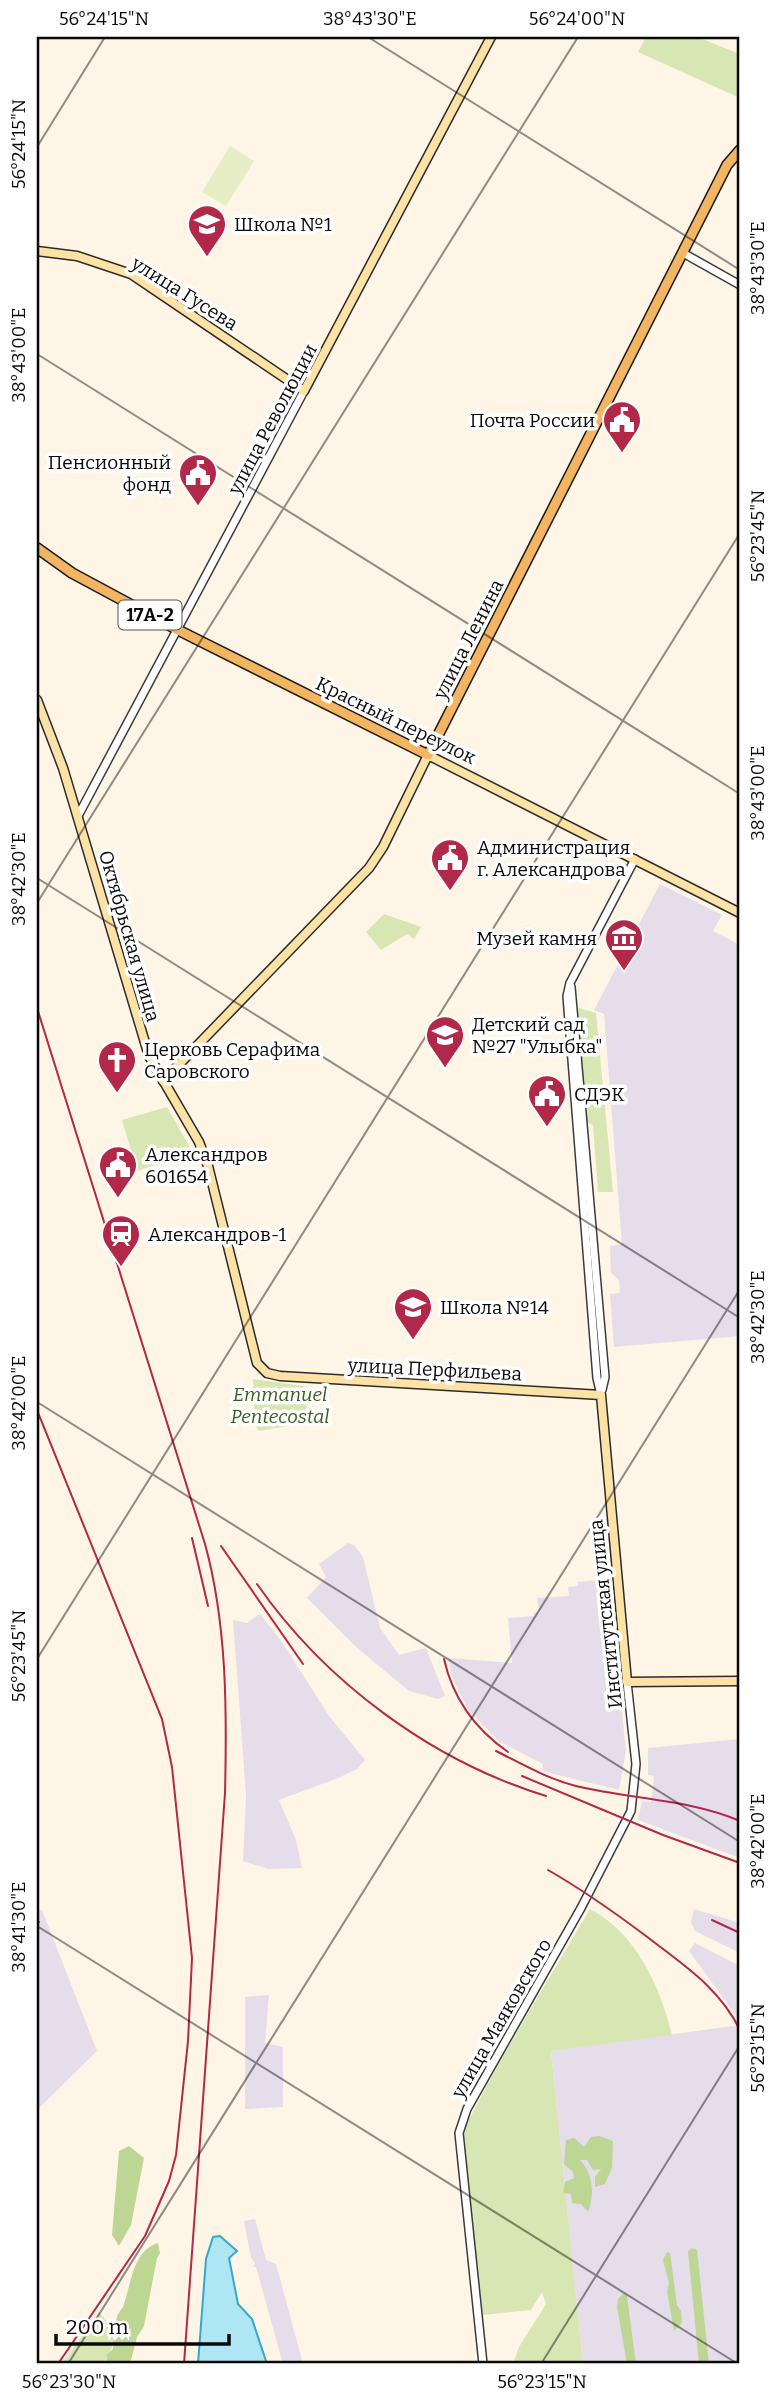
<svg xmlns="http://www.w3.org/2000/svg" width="777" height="2401" viewBox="0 0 777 2401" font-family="Bitter,serif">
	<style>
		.industrial { fill: #e5dde9 }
		.green { fill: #d7e6b3 }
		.forest { fill: #bdd693 }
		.pitch { fill: #e7edc4 }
		.water { fill: #aee6f3; stroke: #38a8c7; stroke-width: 2 }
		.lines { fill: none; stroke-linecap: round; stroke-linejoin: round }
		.tertiary-casing { stroke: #3c3c3c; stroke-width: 10 }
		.secondary-casing { stroke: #2b2b2b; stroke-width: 11 }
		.primary-casing { stroke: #1a1a1a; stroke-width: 12 }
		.tertiary { stroke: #fff; stroke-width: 7 }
		.secondary { stroke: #fce2a4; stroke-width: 8 }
		.primary { stroke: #f3b561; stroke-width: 9 }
		.rail { stroke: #b22848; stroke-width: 2 }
		.ticks { fill: none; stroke: #090909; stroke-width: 2; stroke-opacity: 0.45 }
		.labels { text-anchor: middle; stroke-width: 7; stroke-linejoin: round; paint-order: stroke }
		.shield { fill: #fff; stroke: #535353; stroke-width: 2 }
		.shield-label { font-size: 18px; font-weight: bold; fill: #090909 }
		.poi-label { font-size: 19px; fill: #090909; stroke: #fff; text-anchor: start }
		.street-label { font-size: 19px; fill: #090909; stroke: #fff }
		.park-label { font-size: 19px; font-style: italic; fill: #365d1e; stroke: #fff }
		.neatline { fill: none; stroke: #090909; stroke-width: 2.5 }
		.ticks-label { font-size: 18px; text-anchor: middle; fill: #090909 }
	</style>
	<rect width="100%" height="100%" fill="#fef5e7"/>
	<g class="industrial">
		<path d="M660 884 722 915 713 931 740 945V1336L614 1347 610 1294 620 1293 619 1280 611 1273 610 1246 622 1244 604 1014 594 1010Z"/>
		<path d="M348 1543 354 1545 363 1557 380 1628 399 1655 426 1648 445 1696 438 1699 409 1691 356 1647 307 1598 326 1577 319 1564Z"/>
		<path d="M608 1579 626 1751 619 1790 550 1773 542 1770 543 1764 500 1742 469 1711 453 1680 448 1658 512 1663 508 1618 534 1616V1613L539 1611 537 1598 569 1596 568 1587 578 1586V1582Z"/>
		<path d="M260 1614 282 1642 329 1716 365 1760 357 1769 338 1778 279 1800 296 1840 302 1868 269 1869 243 1861 246 1795 233 1620 247 1623Z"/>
		<path d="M740 1739V1858L638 1820 642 1801 651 1802 654 1776 648 1775V1748Z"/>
		<path d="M694 1909 740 1923V1953L695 1931 691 1922Z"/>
		<path d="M42 1910 97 2051 37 2110V1911Z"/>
		<path d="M695 1943 740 1966V2021L689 1951Z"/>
		<path d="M269 1995 265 2043 283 2047V2107L245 2109V1997Z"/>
		<path d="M740 2025V2364H583L551 2051Z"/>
		<path d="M255 2219 266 2260 276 2264 303 2364H283L256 2267H253L255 2263 251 2258 244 2221Z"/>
	</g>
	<g class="green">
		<path d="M646 37H697L740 54V98L638 52Z"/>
		<path d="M384 914 421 927 414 939 407 934 381 950 366 932Z"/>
		<path d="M576 1007 596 1013 613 1192H598L593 1125 585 1122Z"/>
		<path d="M167 1107 193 1153 137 1171 122 1120Z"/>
		<path d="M253 1379 304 1386 307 1407 299 1424 259 1431 255 1425Z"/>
		<path d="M590 1909C636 1933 660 1986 672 2035L551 2051 583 2364H513L519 2347 546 2304 542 2292 531 2310 482 2315 463 2141 466 2125 500 2061Z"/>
		<path d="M99 2312 118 2336 105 2360 106 2364H62Z"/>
	</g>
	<g class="forest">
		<path d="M599 2136 613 2141 612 2168 605 2184 595 2187V2177L601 2169 593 2170 587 2160H580C593 2173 595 2195 588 2212L581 2204 572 2203 571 2194 563 2193 565 2182 574 2178 573 2172 564 2164 566 2140 574 2138 584 2147 591 2137Z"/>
		<path d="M129 2146 144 2158 131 2225 119 2246 112 2235 119 2151Z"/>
		<path d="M158 2243 160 2253 157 2258 144 2326 137 2337 130 2364H106L107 2354 113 2349V2342L118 2336C113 2326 116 2315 123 2307 131 2285 133 2250 158 2243Z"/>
		<path d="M692 2248 697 2250 709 2364H699L688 2251Z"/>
		<path d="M667 2252 670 2253 677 2305 681 2311 682 2323 674 2331 667 2291 669 2283 663 2260Z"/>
		<path d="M624 2293 627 2296 636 2364H627L617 2307 618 2299Z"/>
	</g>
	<path class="pitch" d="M230 146 254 161 226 206 202 192Z"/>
	<path class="water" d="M220 2236 237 2251 229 2258 238 2304 252 2319 267 2364H198L206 2259 213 2237Z"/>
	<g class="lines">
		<defs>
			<g id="tertiary">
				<path d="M683 253 740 285"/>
				<path d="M78 816 304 391"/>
				<path d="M571 987 605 1377 602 1390"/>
				<path d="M601 1395 597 1378 567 996 570 983 635 859"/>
				<path d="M483 2364 459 2133 467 2109 581 1908 631 1811 636 1764 627 1682"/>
			</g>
			<g id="secondary">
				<path d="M37 251 77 256 131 274 304 391 491 37"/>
				<path d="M37 700 63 768 149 1056 199 1142 208 1166 257 1363 267 1373 280 1376 601 1395 627 1682 740 1681"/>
				<path d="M163 1081 369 868 383 847 428 755 740 913"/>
			</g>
			<path id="primary" d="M37 548 72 573 178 630 428 755 727 165 740 150"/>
		</defs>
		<use href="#tertiary" class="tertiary-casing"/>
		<use href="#secondary" class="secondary-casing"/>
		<use href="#primary" class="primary-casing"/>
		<use href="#tertiary" class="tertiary"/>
		<use href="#secondary" class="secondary"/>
		<use href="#primary" class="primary"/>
		<g class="rail">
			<path d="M37 1008 205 1544C227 1624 227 1711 225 1793L184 2364"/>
			<path d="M37 1410 162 1719 172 1767 192 1958 188 2041 176 2155 169 2181 145 2236 58 2364"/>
			<path d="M192 1538 208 1606"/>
			<path d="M221 1546 303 1664"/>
			<path d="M257 1584C325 1682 432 1761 546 1796"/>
			<path d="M444 1659C453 1699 475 1729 508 1752"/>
			<path d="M496 1751C522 1764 548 1779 576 1786 630 1799 689 1799 740 1821"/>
			<path d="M522 1776 663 1835 740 1863"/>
			<path d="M548 1870C583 1890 614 1912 646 1936 682 1964 719 1987 740 2030"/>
			<path d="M712 1920 740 1933"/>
			<path d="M37 1923 39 1922"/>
		</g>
	</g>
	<path class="ticks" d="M368 37 740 270M37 147 105 37M37 354 740 794M37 878 740 1318M37 903 578 37M37 1402 740 1842M37 1659 740 533M37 1926 738 2364M68 2364 740 1289M541 2364 740 2045"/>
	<defs>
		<symbol id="school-pin" viewBox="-11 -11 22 30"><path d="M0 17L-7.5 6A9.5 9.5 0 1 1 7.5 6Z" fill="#b22848" stroke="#fff"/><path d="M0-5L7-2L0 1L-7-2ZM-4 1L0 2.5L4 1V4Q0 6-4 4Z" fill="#fff"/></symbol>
		<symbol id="civic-pin" viewBox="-11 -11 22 30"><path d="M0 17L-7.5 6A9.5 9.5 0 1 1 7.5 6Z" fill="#b22848" stroke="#fff"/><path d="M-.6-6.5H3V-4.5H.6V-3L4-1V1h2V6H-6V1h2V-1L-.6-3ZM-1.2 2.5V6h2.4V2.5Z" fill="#fff"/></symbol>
		<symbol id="museum-pin" viewBox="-11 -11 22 30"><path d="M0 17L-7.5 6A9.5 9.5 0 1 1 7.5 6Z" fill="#b22848" stroke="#fff"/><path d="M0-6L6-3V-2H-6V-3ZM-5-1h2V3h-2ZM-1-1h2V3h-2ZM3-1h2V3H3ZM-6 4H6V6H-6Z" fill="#fff"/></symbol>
		<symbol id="church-pin" viewBox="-11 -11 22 30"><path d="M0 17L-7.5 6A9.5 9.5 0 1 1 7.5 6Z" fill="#b22848" stroke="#fff"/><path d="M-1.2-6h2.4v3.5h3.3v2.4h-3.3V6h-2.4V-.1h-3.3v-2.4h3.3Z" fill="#fff"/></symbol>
		<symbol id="station-pin" viewBox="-11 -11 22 30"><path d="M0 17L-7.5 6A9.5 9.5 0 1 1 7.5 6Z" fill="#b22848" stroke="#fff"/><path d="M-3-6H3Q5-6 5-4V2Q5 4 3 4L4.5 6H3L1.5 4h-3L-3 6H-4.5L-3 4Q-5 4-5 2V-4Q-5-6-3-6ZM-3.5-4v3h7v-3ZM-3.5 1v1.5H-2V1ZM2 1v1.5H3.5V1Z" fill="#fff"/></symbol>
	</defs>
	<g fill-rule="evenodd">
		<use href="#school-pin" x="185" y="202" width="44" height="60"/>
		<use href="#civic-pin" x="600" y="398" width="44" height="60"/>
		<use href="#civic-pin" x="176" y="451" width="44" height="60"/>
		<use href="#civic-pin" x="428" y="836" width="44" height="60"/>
		<use href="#museum-pin" x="602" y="916" width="44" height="60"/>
		<use href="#school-pin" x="423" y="1013" width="44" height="60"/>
		<use href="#church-pin" x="95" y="1038" width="44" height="60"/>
		<use href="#civic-pin" x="525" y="1072" width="44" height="60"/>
		<use href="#civic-pin" x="96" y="1143" width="44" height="60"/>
		<use href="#station-pin" x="99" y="1212" width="44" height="60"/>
		<use href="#school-pin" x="391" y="1285" width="44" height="60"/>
	</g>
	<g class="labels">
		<rect class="shield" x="118.5" y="600.5" width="63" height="29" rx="5"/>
		<g class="shield-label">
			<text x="150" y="621">17А-2</text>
		</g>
		<g class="poi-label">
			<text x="234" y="231">Школа №1</text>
			<text x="595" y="427" text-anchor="end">Почта России</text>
			<text x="171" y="469" text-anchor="end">Пенсионный<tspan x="171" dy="22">фонд</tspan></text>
			<text x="477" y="854">Администрация<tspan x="477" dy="22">г. Александрова</tspan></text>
			<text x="597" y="945" text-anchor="end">Музей камня</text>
			<text x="472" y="1031">Детский сад<tspan x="472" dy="22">№27 "Улыбка"</tspan></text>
			<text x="144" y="1056">Церковь Серафима<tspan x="144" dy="22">Саровского</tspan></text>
			<text x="574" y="1101">СДЭК</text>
			<text x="145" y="1161">Александров<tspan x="145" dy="22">601654</tspan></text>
			<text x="148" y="1241">Александров-1</text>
			<text x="440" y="1314">Школа №14</text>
		</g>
		<g class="street-label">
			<text transform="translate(185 293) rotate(32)" y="7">улица Гусева</text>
			<text transform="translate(272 419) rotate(-62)" y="7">улица Революции</text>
			<text transform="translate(468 639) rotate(-63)" y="7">улица Ленина</text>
			<text transform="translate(396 720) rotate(26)" y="7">Красный переулок</text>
			<text transform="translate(130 936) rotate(74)" y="7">Октябрьская улица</text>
			<text transform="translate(435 1369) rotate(3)" y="7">улица Перфильева</text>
			<text transform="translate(605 1614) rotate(-96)" y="7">Институтская улица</text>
			<text transform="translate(501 2018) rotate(-60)" y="7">улица Маяковского</text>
		</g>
		<g class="park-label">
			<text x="280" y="1401">Emmanuel<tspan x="280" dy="22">Pentecostal</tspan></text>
		</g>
	</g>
	<rect width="777" height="2401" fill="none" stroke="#ffffff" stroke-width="77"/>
	<path d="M56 2334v10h173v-10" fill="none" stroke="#090909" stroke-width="3.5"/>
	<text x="66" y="2334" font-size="21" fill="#090909" stroke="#ffffff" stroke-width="5" paint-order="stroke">200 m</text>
	<rect x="38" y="38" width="700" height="2324" class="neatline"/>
	<g class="ticks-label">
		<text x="104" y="25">56°24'15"N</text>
		<text x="370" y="25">38°43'30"E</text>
		<text x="577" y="25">56°24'00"N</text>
		<text transform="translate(19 144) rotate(-90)" y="6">56°24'15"N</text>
		<text transform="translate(758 268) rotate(-90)" y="6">38°43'30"E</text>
		<text transform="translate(19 355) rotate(-90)" y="6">38°43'00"E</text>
		<text transform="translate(758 536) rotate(-90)" y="6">56°23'45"N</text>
		<text transform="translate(758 793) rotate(-90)" y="6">38°43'00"E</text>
		<text transform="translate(19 879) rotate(-90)" y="6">38°42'30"E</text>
		<text transform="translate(758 1317) rotate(-90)" y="6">38°42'30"E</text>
		<text transform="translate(19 1403) rotate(-90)" y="6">38°42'00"E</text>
		<text transform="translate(19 1656) rotate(-90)" y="6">56°23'45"N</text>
		<text transform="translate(758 1841) rotate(-90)" y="6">38°42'00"E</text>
		<text transform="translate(19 1927) rotate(-90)" y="6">38°41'30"E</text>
		<text transform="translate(758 2048) rotate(-90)" y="6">56°23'15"N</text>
		<text x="69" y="2388">56°23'30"N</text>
		<text x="542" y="2388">56°23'15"N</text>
	</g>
</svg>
